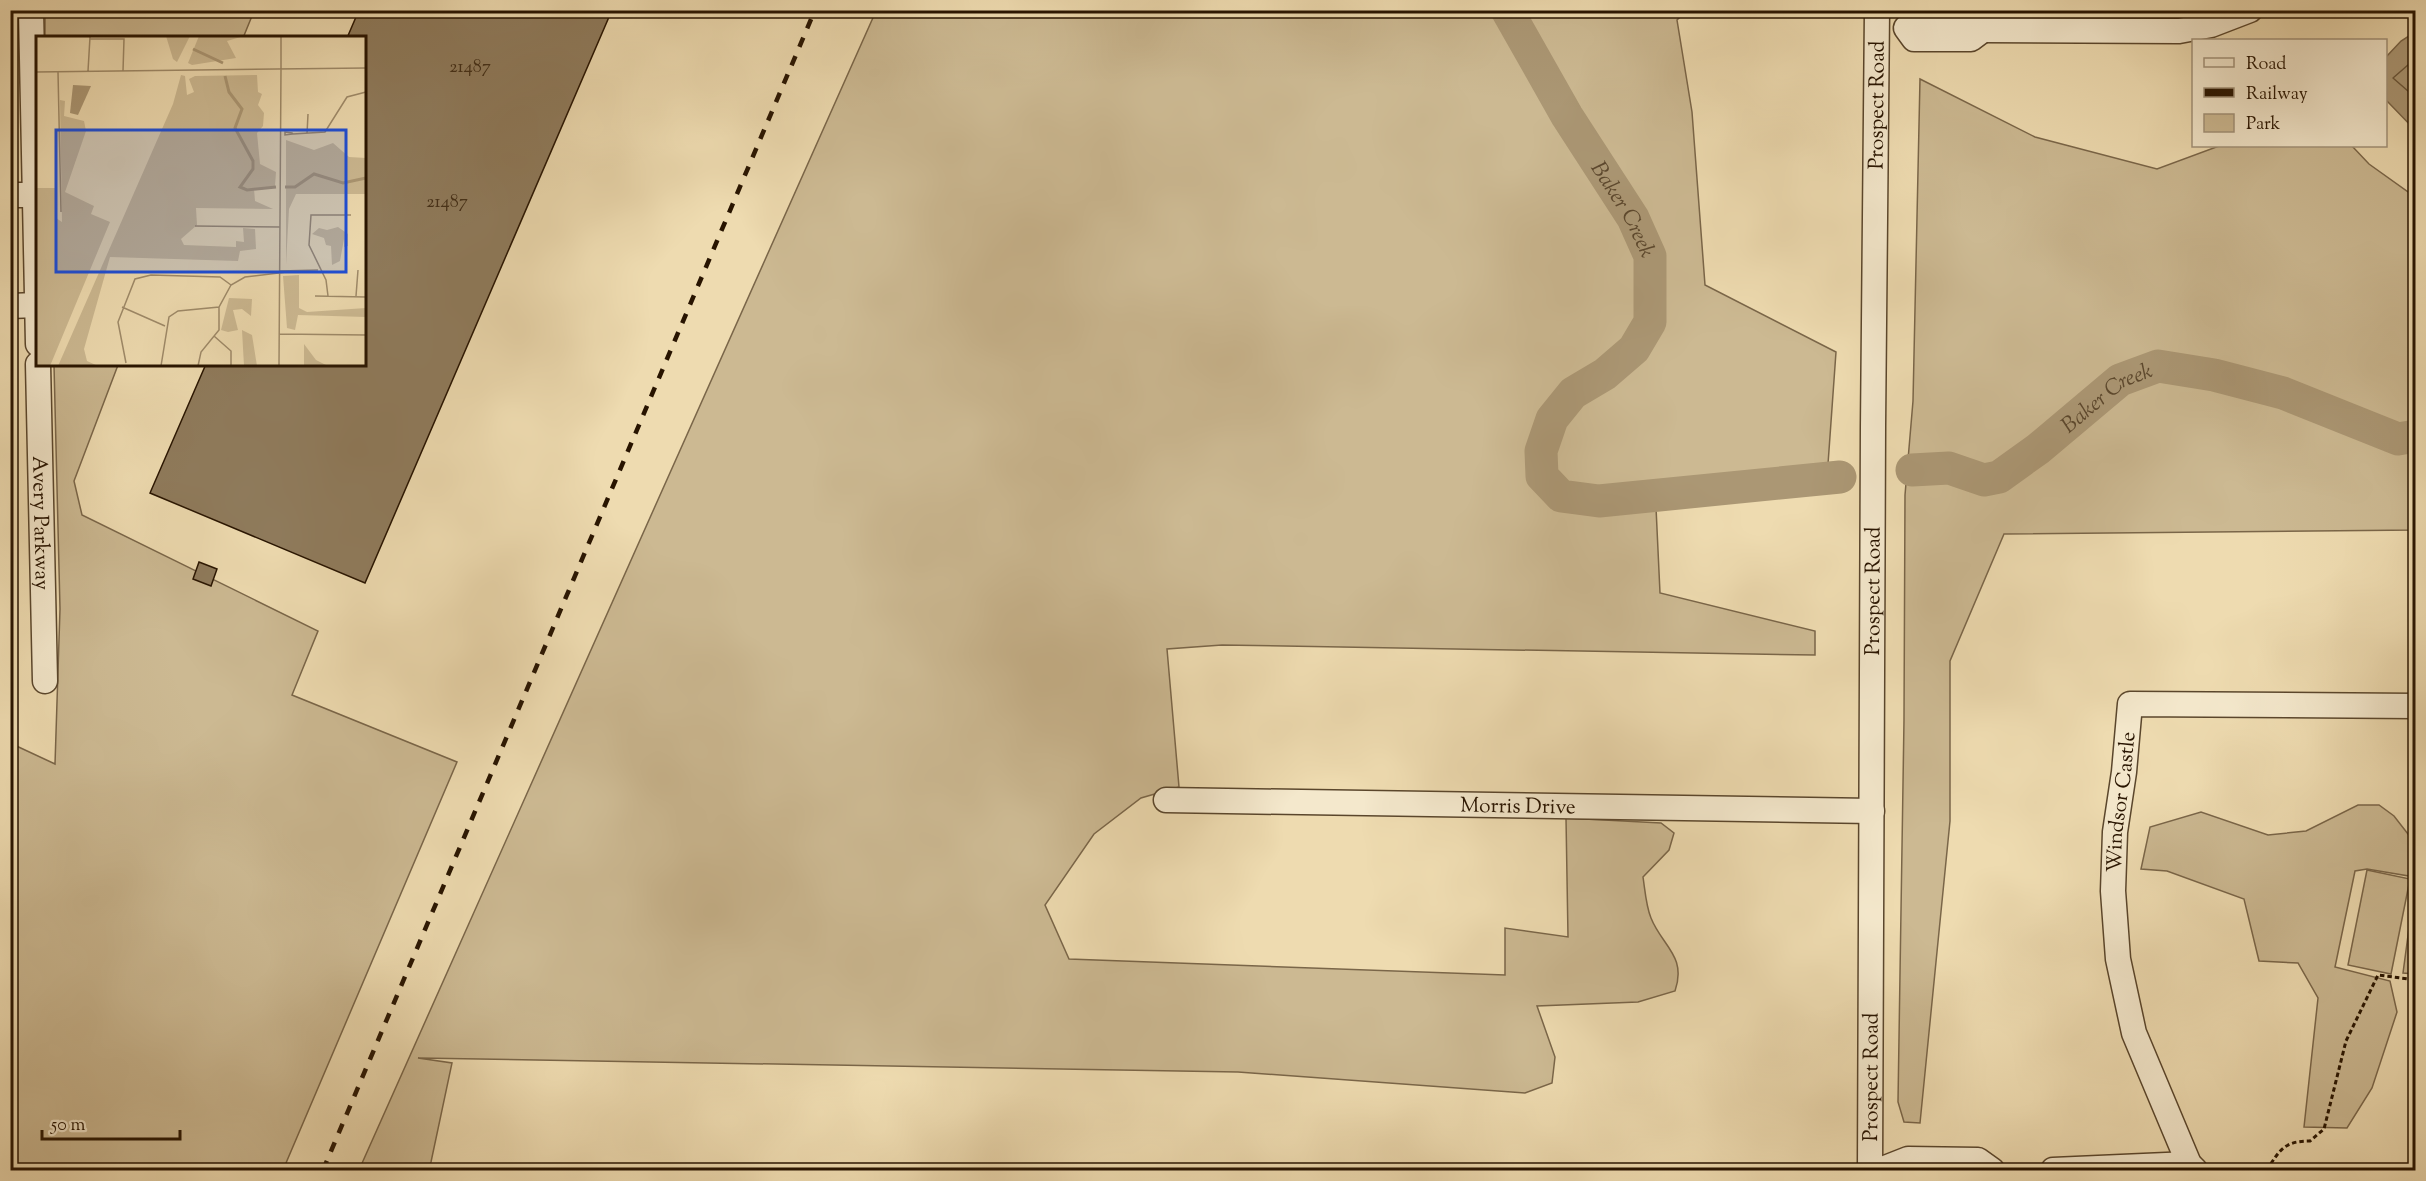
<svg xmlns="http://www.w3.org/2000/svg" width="2426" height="1181" viewBox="0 0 2426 1181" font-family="'Sorts Mill Goudy',serif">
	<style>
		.green { fill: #ccb992; stroke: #7a6649; stroke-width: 1.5 }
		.water { fill: #ab9774; stroke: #776346; stroke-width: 1.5 }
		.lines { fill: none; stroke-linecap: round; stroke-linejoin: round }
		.shore { stroke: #6a563a; stroke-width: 1.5 }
		.river { stroke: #ab9774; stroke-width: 33 }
		.building { fill: #8f7b5c; stroke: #281400; stroke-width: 1.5 }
		.minor-casing { stroke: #5a462c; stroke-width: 27 }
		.path { stroke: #281400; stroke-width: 3; stroke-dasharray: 4.5 3; stroke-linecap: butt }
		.minor { stroke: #f4e8cc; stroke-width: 24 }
		.rail { stroke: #281400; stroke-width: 4.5; stroke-dasharray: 10 10; stroke-linecap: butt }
		.labels { text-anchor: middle; stroke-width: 6; stroke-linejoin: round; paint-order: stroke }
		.number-label { font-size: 18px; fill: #422e17 }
		.street-label { font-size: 21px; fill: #281400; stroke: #f4e8cc }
		.water-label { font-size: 22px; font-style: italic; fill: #5c482e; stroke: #f4e8cc }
		.inset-river { fill: none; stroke: #ab9774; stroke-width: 3 }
		.inset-road { fill: none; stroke: #9f8b6a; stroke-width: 1.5 }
		.view { fill: #1d4ed8; fill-opacity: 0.15; stroke: #1d4ed8; stroke-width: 3 }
		.inset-edge { fill: none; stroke: #281400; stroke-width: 3 }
	</style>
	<rect width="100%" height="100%" fill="#eedbb0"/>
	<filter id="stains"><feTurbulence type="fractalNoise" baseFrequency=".00333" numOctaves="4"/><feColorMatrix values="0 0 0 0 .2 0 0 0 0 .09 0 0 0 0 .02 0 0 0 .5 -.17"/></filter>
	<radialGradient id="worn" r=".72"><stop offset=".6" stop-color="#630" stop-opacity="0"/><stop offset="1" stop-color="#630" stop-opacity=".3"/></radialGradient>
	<g class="green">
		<path d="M45 11V10L254 11 243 38 45 37Z"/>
		<path d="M876 11H1686L1677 20 1692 112 1705 285 1836 352 1828 464 1655 486 1660 593 1815 631V655L1222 645 1167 649 1179 787 1141 798 1094 834 1045 905 1069 959 1505 975V928L1568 937 1566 818 1661 823 1674 833 1669 850 1643 877C1645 890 1646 906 1651 918 1662 946 1687 956 1675 991L1638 1002 1537 1006 1555 1057 1552 1083 1525 1093 1238 1072 418 1058 452 1063 431 1162 427 1170H359Z"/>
		<path d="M1920 79 2035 137 2157 169 2219 146H2352L2369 164 2415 197 2416 530 2004 534 1950 661V821L1920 1123 1904 1122 1898 1102 1904 720 1905 495 1913 401Z"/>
		<path d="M54 365H118L74 481 82 515 318 631 292 695 457 762 283 1170H11L10 743 55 764 60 609Z"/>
		<path d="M2358 805H2379L2394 816 2415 843V877L2367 869 2355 871 2335 967 2390 981 2397 1012 2372 1088 2347 1128 2304 1127 2318 998 2298 963 2259 961 2244 899 2167 871 2141 869 2150 827 2201 812 2268 835 2306 831Z"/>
		<path d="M2367 870 2410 879 2391 974 2348 965Z"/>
		<path d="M2415 883V974L2403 973Z"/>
	</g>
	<path class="water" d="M2415 32V130L2386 100V57L2401 41Z"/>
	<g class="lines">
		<path class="shore" d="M2416 58 2393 78 2416 98"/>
		<g class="river">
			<path id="s1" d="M1507 10 1567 116 1633 218 1650 256V322L1634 349 1605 374 1573 393 1552 419 1541 451 1542 476 1561 496 1599 501 1840 477"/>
			<path id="s2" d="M1912 470 1949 468 1984 480 1999 477 2038 449 2120 380 2158 366 2214 375 2283 393 2398 439 2416 436"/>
		</g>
	</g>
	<g class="building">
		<path d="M359 10H612L365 583 150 493 206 364H364V38H347Z"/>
		<path d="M199 562 217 569 211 586 193 579Z"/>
	</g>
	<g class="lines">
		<defs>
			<g id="minor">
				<path d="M31 10 38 344"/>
				<path d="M1916 19H1971L1983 30 1971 39H1914L1906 28Z"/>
				<path d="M1983 30 2179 31 2211 25 2250 10"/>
				<path d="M10 195H34"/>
				<path d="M10 306 37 305"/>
				<path id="s3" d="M38 364 45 681"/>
				<path id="s4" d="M1166 800 1872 811"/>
				<path id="s5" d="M1870 1170 1873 427 1877 10"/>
				<path d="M1880 1170 1908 1159 1978 1160 1992 1170"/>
				<path d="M2053 1170 2189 1164"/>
				<path id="s6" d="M2195 1170 2189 1164 2134 1033 2118 959 2113 891 2115 832 2124 772 2130 704 2416 706"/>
			</g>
		</defs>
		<use href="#minor" class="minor-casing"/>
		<path class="path" d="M2267 1170C2280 1149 2285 1141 2310 1141L2324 1129 2346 1041 2378 975 2416 980"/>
		<use href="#minor" class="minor"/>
		<path class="rail" d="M323 1170 815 10"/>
	</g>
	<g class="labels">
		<g class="number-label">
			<text x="470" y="72">21487</text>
			<text x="447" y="207">21487</text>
		</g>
		<g class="street-label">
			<text dy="7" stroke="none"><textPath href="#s5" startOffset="1065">Prospect Road</textPath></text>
			<text dy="7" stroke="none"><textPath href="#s3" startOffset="159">Avery Parkway</textPath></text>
			<text dy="7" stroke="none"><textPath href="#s5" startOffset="579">Prospect Road</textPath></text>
			<text dy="7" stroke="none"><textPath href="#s6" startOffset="384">Windsor Castle</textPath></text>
			<text dy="7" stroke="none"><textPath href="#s4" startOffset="352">Morris Drive</textPath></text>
			<text dy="7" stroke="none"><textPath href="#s5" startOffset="93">Prospect Road</textPath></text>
		</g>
		<g class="water-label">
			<text dy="8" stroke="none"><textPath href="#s1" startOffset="231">Baker Creek</textPath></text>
			<text dy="8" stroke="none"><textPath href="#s2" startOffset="224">Baker Creek</textPath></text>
		</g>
	</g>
	<g transform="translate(36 36)">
		<rect width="330" height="330" fill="#eedbb0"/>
		<path d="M130 0H154L141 26 137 23ZM163 0H208L191 5 200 22 156 29 152 27ZM145 39 149 40 151 59 158 56 153 43 159 40 221 39 222 56 226 58 222 69 228 77 227 90 221 97 224 128 240 136 239 150 218 153 219 165 237 173 160 172 161 189 145 203 148 209 200 211V205L208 206 207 192 219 193 220 213 204 215 202 225 74 221 48 313 51 325 62 330H22L137 68ZM24 64 29 65 28 80 48 85 50 95 29 156 58 170 55 178 74 186 14 330H0V152H20V182L26 186ZM250 104 278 114 297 107 313 121 330 122V158H260L253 173 250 229ZM302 191 312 198V210L308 211V203L304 225 296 229 295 210 290 209 288 202 276 198 283 192 291 194ZM263 239V272L271 276 330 272V281L262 279 259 294 251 292 247 240ZM193 262 216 263 215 280 206 273 197 274 202 294 192 296 185 294ZM206 294 216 299 221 330H208ZM268 308 280 324 292 330H268Z" fill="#ccb992"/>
		<path d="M37 49 55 50 42 79 34 77Z" fill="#ab9774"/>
		<path class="inset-river" d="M157 13 187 27M189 40 193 56 206 73 199 92 217 125V133L204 151 211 154 240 151M249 151H259L278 138 307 147 330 142"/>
		<path class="inset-road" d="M54 3H88L87 35M245 33V0M52 35 54 1M0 36 330 32M22 36 25 176M249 96 256 97 257 98 249 99ZM257 98 289 96 311 61 330 56M271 98 272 78M159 190 244 191M244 235 282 234M279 260 330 261M292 260 290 244 273 209 275 179H315M320 260 322 234M86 271 129 290M243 298 330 299M178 300 195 315V330M90 327 82 286 99 243 115 239 184 241 195 249M125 330 133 281 142 275 183 271 195 249 209 241 259 235M162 330 165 316 183 294V271M243 330 245 33"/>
		<path class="view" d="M20 94H310V236H20Z"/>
		<rect width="330" height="330" class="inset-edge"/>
	</g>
	<rect width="2426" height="1181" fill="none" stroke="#eedbb0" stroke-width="36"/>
	<rect x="12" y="12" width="2402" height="1157" fill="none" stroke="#281400" stroke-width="3"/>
	<rect x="18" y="18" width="2390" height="1145" fill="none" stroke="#281400" stroke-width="1.5"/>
	<rect x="2192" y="39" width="195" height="108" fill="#f4e8cc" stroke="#a2937a" stroke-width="1.5"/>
	<rect x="2204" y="58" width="30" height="9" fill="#f4e8cc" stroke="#a2937a" stroke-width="1.5"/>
	<text x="2246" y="69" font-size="18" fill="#281400">Road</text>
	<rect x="2204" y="88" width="30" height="9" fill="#281400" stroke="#a2937a" stroke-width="1.5"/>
	<text x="2246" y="99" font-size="18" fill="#281400">Railway</text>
	<rect x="2204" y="114" width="30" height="18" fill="#ccb992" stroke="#a2937a" stroke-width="1.5"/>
	<text x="2246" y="129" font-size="18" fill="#281400">Park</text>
	<path d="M42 1130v9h138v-9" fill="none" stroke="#281400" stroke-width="3"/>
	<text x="51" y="1130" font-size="18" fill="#281400" stroke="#f4e8cc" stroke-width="4.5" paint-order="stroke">50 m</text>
	<rect width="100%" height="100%" filter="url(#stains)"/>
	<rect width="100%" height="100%" fill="url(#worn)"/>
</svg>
